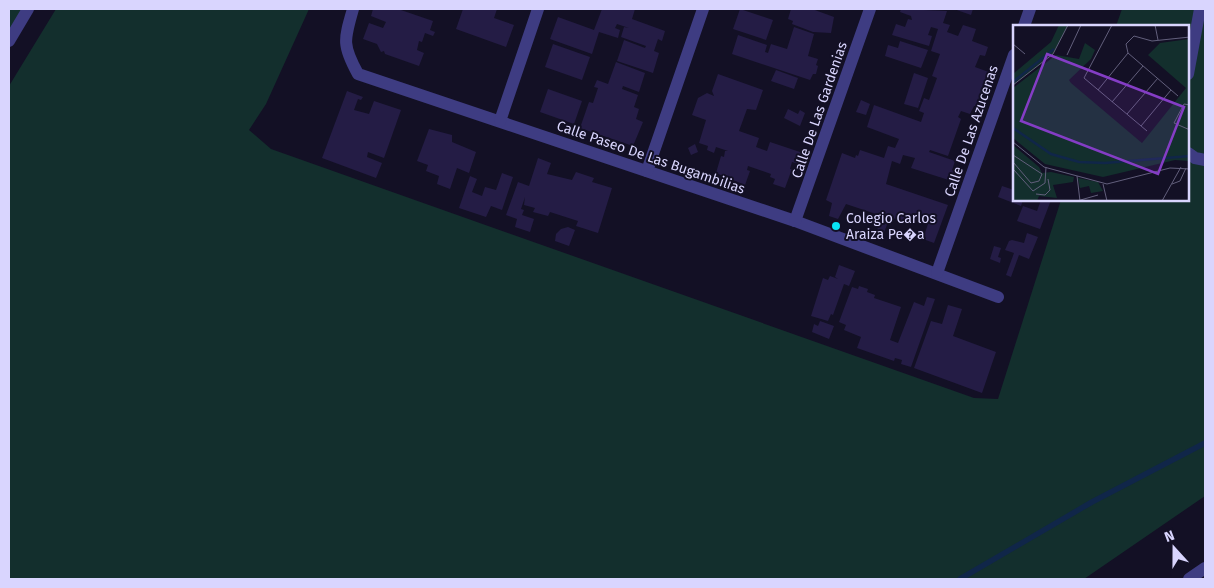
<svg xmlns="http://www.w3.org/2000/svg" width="1214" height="588" viewBox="0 0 1214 588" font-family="'Fira Sans',sans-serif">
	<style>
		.green { fill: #132f2d }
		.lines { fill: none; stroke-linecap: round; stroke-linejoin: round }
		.stream { stroke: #102649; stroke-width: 5.5 }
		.building { fill: #241c45 }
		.minor { stroke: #3e3c82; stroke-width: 12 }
		.poi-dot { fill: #08e3f6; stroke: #131025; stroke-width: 2 }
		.labels { text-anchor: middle; stroke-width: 4; stroke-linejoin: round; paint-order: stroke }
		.street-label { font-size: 14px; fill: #d9d5fe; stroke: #131025 }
		.poi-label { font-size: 14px; fill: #d9d5fe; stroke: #131025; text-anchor: start }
		.inset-river { fill: none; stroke: #102649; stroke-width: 2.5 }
		.inset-road { fill: none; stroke: #625f7c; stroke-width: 1 }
		.view { fill: #843dc5; fill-opacity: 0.15; stroke: #843dc5; stroke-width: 2.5 }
		.inset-edge { fill: none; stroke: #d9d5fe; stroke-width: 2.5 }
	</style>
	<rect width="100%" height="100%" fill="#131025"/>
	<g class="green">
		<path d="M9 9H28L9 41Z"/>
		<path d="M56 9H309L266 104 249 130 271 149 974 398 998 399 1061 200H1188V26H1116L1122 9H1205V496L1084 579H9V86Z"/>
	</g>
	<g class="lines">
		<path class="stream" d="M960 579 1092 502 1205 443"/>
	</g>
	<g class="building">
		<path d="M373 9H398L433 21 430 30 435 32 433 36 425 33 422 42 419 41 417 50 424 53 419 66 385 54 384 51 381 52 377 44 363 39 369 23 383 28 386 22 371 16Z"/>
		<path d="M463 9H497L494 18 514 25 506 47 456 29Z"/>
		<path d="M602 9H635L632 19 665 31 662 41 658 39 654 51 659 53 653 73 617 61 624 40 645 48 646 46 621 37 624 27 629 28 617 24 615 28 620 30 618 38 599 32 592 54 550 39 558 17 594 30Z"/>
		<path d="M740 9 773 20 766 40 733 29Z"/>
		<path d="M791 9H812L834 17 831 33 813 32 792 24 793 21 788 19Z"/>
		<path d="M901 9 947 11 943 23 950 25 947 32 958 36 963 25 976 29 972 41 988 47 985 56 980 55 975 67 994 74 990 86 983 85 978 106H974L970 114 961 111 958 117 961 119 948 156 930 150 929 152 955 161 952 170 959 173 955 182 911 168 915 158 903 155 900 164 892 161 886 184 948 205 934 243 923 239 928 224 909 218 907 223 890 217 883 235 876 233 882 216 846 204 838 219 829 216 832 203 826 200 842 153 855 158 856 155 858 156 860 150 884 158 888 146 895 148 899 139 867 127 874 105 921 122 924 113 919 111 924 98 929 100 937 78 932 76 940 54 931 51 938 29 931 27 928 35 932 36 929 46 892 35 896 24 905 27 908 19 912 20 911 16 900 12Z"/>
		<path d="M954 9H973L971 15Z"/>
		<path d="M794 27 814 34 808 56 818 59 816 65 818 66 816 74H813L810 80 732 54 738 35 767 45 765 52 768 53 771 44 787 49Z"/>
		<path d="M900 41 928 50 921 68 885 56 888 45 898 48Z"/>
		<path d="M553 44 590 57 582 80 545 67Z"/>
		<path d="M616 62 645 73 639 92 623 86 622 89 638 95 634 107 639 109 636 119 643 122 633 146 580 128 589 102 593 103 598 88 594 87 597 80 608 84Z"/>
		<path d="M776 70 798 78 794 89 771 81Z"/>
		<path d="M914 73 928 78 918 108 904 104Z"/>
		<path d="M718 74 763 90 756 110 747 109 739 131 759 138 756 147 767 151 770 142 803 153 799 164 792 162 790 169H792L785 188 773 184 775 179 770 177 771 174 748 166 747 170 750 171 745 185 716 173 721 156 724 157 725 151H728L716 147 714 153 707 150 708 146 699 143 706 120 692 115 698 98 707 93 714 96 712 91Z"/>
		<path d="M548 89 582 101 574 124 540 112Z"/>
		<path d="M347 91 363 97 361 100 358 99 354 110 369 114 374 101 401 110 384 158 368 152 367 157 382 163 376 178 322 158Z"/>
		<path d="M861 100 870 104 866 115 856 112Z"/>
		<path d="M788 109 798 114 800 110 805 113 800 126 784 118Z"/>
		<path d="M429 129 452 135V142L476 152 469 173 457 168 450 189 437 184 439 176 426 171 428 165 417 161Z"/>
		<path d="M695 144 698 152 691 155 688 148Z"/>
		<path d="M538 158 551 163 547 174 572 180 576 172 594 178 592 182 612 188 598 233 576 226 578 221 550 212 548 216 533 212 535 208 524 205 525 197 521 209 524 210 522 215 534 219 530 232 515 227 517 219 506 215 518 182 529 186Z"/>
		<path d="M502 173 513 177 502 210 491 206 486 217 459 208 470 176 477 179 472 192 482 196 485 187 496 190Z"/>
		<path d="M1002 186 1014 190V200H1023L1021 206 998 197Z"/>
		<path d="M1041 200H1051L1040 229 1017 221 1023 206 1037 211Z"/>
		<path d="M568 227 575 230 569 246 555 241 556 234 561 229Z"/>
		<path d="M1027 233 1038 237 1029 259 1019 255 1011 277 1006 275 1014 253 1005 250 1009 241 1012 240 1024 243Z"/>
		<path d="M994 246 1001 248 998 257 1001 258 1000 263 990 259Z"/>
		<path d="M839 265 855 271 849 286 844 284 833 315 831 314 828 321 811 316 823 278 828 280 830 276 838 279 835 277Z"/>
		<path d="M859 286 868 289 867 292 875 295 874 298 901 307 890 340 898 343 914 302 924 306 927 297 935 299 911 367 901 364 902 360 895 358 894 361 857 348 861 337 844 330 846 325 839 322 852 287 858 289Z"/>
		<path d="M948 305 962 309 953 336 996 352 982 393 914 368 931 321 942 324Z"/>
		<path d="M820 321 834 326 829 339 812 332 814 324 818 326Z"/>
	</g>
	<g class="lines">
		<g class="minor">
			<path d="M353 9C344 40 342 45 358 74L795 221 998 297"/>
			<path d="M1024 26 1030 9"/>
			<path d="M9 41 28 9"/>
			<path d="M1188 74 1200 9"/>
			<path d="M500 121 538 9"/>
			<path d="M1188 153 1195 158 1205 160"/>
			<path d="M647 171 703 9"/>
			<path d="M795 221 870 9"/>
			<path d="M937 273 1014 55"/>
			<path d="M1189 579 1205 568"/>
		</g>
	</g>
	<circle class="poi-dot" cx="836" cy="226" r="5"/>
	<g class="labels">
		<g class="street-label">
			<text transform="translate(819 110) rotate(-71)" y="5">Calle De Las Gardenias</text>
			<text transform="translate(971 131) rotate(-71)" y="5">Calle De Las Azucenas</text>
			<text transform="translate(651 157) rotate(19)" y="5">Calle Paseo De Las Bugambilias</text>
		</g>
		<g class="poi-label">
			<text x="846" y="223">Colegio Carlos<tspan x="846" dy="16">Araiza Pe�a</tspan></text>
		</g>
	</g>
	<g transform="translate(1013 25)">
		<rect width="176" height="176" fill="#131025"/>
		<path d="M46 0H55L40 29 0 60V49L38 17ZM176 14V136L162 135 90 152 32 139 0 113V63L43 30 66 34 72 18 82 25 78 34 56 55 58 58 129 118 173 63 135 30 147 18ZM0 120 26 142 29 148 38 147 61 152 60 157 40 160 44 173 26 171 24 176H0ZM65 153 85 157 90 166 78 168 76 161 67 163Z" fill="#132f2d"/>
		<path class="inset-river" d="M0 57 41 24M0 103 38 129 66 137 92 138 177 131"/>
		<path class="inset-road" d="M99 0 71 53 134 106M142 0 145 15M0 19 12 29M54 30 68 0M0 60 40 29 55 0M85 65 115 28M165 71 115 28 113 19 121 11 139 16 177 12M99 77 130 41M177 80 171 79 161 98 177 105M114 89 145 53M128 101 158 65M0 117 31 142 94 159 157 143 177 144M0 130 29 149 26 156 18 158 0 137M0 144 20 166 32 158 33 142M64 151 67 176M90 159 94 176M159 159 167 156 173 143M23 169 32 170 37 165 35 154M64 176 85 170M149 176 168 142"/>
		<path class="view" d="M34 29 171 82 145 149 8 96Z"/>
		<rect width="176" height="176" class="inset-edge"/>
	</g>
	<rect width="1214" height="588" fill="none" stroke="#d9d5fe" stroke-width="20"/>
	<g transform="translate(1174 548) rotate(339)" stroke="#131025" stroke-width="4" paint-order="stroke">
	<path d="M0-4L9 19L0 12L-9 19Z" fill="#d9d5fe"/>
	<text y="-8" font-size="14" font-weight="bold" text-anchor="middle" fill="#d9d5fe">N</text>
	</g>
</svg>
